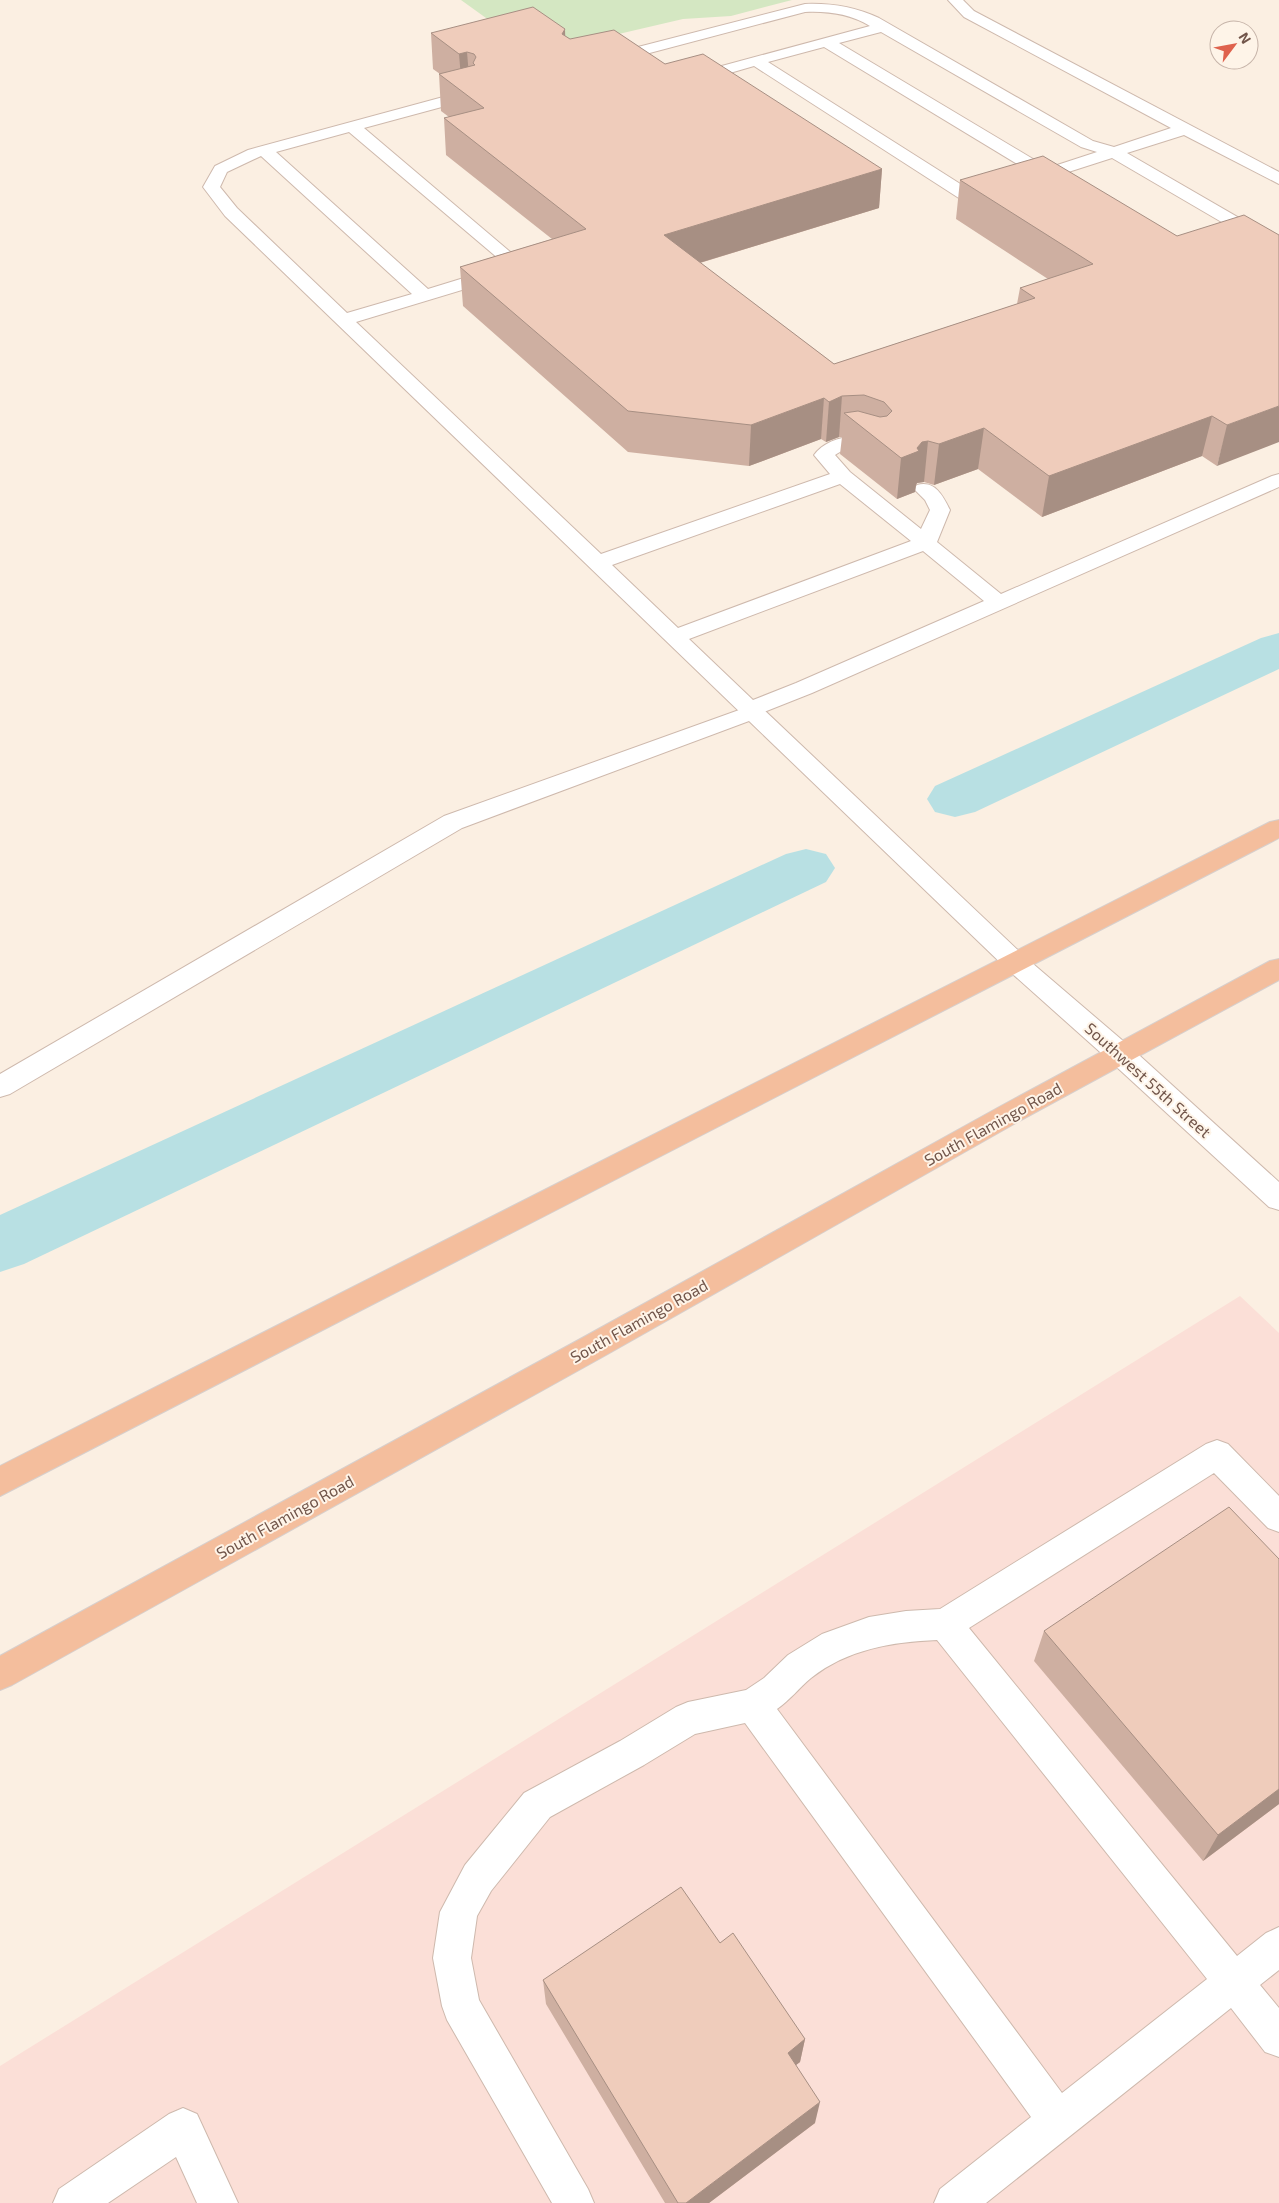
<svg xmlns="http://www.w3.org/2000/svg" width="1279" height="2203" viewBox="0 0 1279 2203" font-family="'Exo 2',sans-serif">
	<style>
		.commercial { fill: #fbdfd7 }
		.green { fill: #d4e7c2 }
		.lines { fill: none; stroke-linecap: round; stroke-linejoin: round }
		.canal { fill: #b8e0e3; fill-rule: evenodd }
		.service-casing { stroke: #ceb9ad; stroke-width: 2 }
		.minor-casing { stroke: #ceb9ad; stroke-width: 2 }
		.trunk-casing { stroke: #d7cfcc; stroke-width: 2 }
		.service { fill: #fff; fill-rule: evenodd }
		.minor { fill: #fff; fill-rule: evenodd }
		.trunk { fill: #f4be9d; fill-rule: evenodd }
		.wall { fill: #ceafa1 }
		.shaded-wall { fill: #a78f83 }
		.building { fill: #efccbb; stroke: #a78f83 }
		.labels { text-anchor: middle; stroke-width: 4; stroke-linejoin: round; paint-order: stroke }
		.street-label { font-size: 16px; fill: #71554a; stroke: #fef4e8 }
	</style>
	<rect width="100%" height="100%" fill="#fbefe2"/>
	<path class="commercial" d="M1240 1296 1279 1333V2203H0V2066Z"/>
	<path class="green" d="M461 0H792L731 16 683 19 580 43 522 44Z"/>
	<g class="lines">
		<g class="canal">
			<path d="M1279 633V669L975 812 955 817 935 812 927 799 935 786 1261 638Z"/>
			<path d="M806 849 826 854 835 868 826 882 24 1264 0 1272V1215L786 854Z"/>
		</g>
		<defs>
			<g id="service">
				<path d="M948 0H963L974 11 1279 172V184L1184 135 1127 153 1279 241V253L1273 252 1112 158 1059 175 1064 180 1062 184 1056 185 1044 180 977 202H965L754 66 723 75 718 73 715 70 718 67 870 26C850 14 829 11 805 12L608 64 603 62 600 59 603 56 805 4C831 3 855 7 879 18L1093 141 1114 147 1171 128 964 17ZM881 32 1081 147 1097 152 1048 168 839 43ZM824 47 1032 173 973 192 768 62Z"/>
				<path d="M469 90 475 92 477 95 475 98 364 128 528 267 525 271 356 322 601 554 830 474 814 455C829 434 870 429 886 451L883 455C863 460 857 439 835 455L850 472 921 529 930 510 925 500 914 489 917 485C935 480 943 496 950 510L937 542 1001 594 1272 476 1279 474V487L812 693 764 712 761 717 753 719 745 717 225 216 203 187 215 166 248 150ZM349 132 506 265 428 289 276 152ZM261 156 412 294 347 313 237 208 220 187 227 172ZM840 484 911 541 678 628 612 565ZM923 551 984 601 796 683 753 700 689 639Z"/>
				<path d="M1217 1440 1228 1444 1279 1496V1532L1268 1528 1214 1473 969 1628 1237 1956 1266 1933 1279 1927V1970L1260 1985 1279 2008V2057L1265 2052 1231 2008 986 2203H934L940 2189 1031 2117 745 1723 695 1734 644 1765 550 1817 491 1891 477 1916 471 1958 479 2000 588 2189 594 2203H552L447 2020 442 2006 433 1958 440 1912 465 1865 524 1793 620 1741 676 1707 688 1702 746 1690 764 1678 788 1655 822 1634 869 1617 906 1611 940 1609 1206 1444ZM937 1640 1207 1979 1062 2093 777 1709C790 1700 799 1688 811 1678 848 1649 892 1642 937 1640Z"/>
				<path d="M183 2108 197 2114 238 2203H197L176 2157 108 2203H53L59 2189 169 2114Z"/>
			</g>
			<path id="minor" d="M753 705 761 707 1025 957 1129 1046 1279 1182V1210L1269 1207 1109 1060 1007 969 749 721 462 828 10 1094 0 1097V1074L444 816Z"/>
			<g id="trunk">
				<path d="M1279 820V838L0 1496V1466L1270 822Z"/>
				<path d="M1279 959V980L1021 1120 606 1355 12 1685 0 1690V1656L584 1337 1001 1106 1270 961Z"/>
			</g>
		</defs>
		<use href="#service" class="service-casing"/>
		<use href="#minor" class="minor-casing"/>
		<use href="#trunk" class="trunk-casing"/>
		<use href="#service" class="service"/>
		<use href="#minor" class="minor"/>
		<use href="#trunk" class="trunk"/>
	</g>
	<g class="wall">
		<path d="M565 29V36L570 39 665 64 882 169 879 208 700 263 834 364 1017 304 1020 288 1048 279 956 219 960 180 1177 236 1279 235 1217 466 1202 456 1042 517 978 469 934 485 924 482 917 483 916 485 915 492 897 499 840 454 842 437H839L826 442 821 439 749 466 628 452 463 306 460 267 552 239 446 155 444 118 449 117 441 111 439 74H440L433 69 431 33Z"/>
		<path d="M1279 1559V1804L1203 1861 1034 1661 1044 1631Z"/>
		<path d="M720 1943 805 2039 800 2062 796 2065 815 2123 709 2203H665L546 2004 543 1980Z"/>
	</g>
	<g class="shaded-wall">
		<path d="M565 29 566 65 562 34Z"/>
		<path d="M467 52 470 88 462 90 459 54Z"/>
		<path d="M882 169 879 208 663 274 664 235Z"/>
		<path d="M842 396 839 437 826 442 829 402Z"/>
		<path d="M824 398 821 439 749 466 751 425Z"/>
		<path d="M1279 406V442L1217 466 1227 425Z"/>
		<path d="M1212 416 1202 456 1042 517 1049 476Z"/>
		<path d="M984 428 978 469 934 485 939 444Z"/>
		<path d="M928 441 924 482 917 483 916 485 915 492 897 499 901 458 917 448 922 442Z"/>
		<path d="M1279 1789V1804L1203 1861 1218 1835Z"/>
		<path d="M805 2039 800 2062 783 2075 788 2053Z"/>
		<path d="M820 2102 815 2123 709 2203H686Z"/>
	</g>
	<g class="building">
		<path d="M533 7 565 29 562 34 570 39 614 30 665 64 703 54 882 169 664 235 834 364 1035 298 1020 288 1093 264 960 180 1043 156 1177 236 1244 215 1279 235V406L1227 425 1212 416 1049 476 984 428 939 444 928 441 922 442 917 448 919 451 901 458 844 413 858 411 880 417 887 416 892 411 884 402 864 395 842 396 829 402 824 398 751 425 628 411 460 267 586 229 444 118 484 108 439 74 475 65 473 63 476 57 474 54 467 52 459 54 431 33Z"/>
		<path d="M1229 1507 1279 1559V1789L1218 1835 1044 1631Z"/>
		<path d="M681 1887 720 1943 733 1933 805 2039 788 2053 820 2102 686 2203H678L543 1980Z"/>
	</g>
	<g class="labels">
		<g class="street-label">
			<text transform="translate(1148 1080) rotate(42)" y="6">Southwest 55th Street</text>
			<text transform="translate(993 1124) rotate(-29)" y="6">South Flamingo Road</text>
			<text transform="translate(639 1321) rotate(-29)" y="6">South Flamingo Road</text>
			<text transform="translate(285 1517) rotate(-29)" y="6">South Flamingo Road</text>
		</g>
	</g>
	<g transform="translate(1234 45) rotate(58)"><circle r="24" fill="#fef4e8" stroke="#c6b4a9"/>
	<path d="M0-4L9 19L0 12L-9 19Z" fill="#df624d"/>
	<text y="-8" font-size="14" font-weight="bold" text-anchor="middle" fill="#71554a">N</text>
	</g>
</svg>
